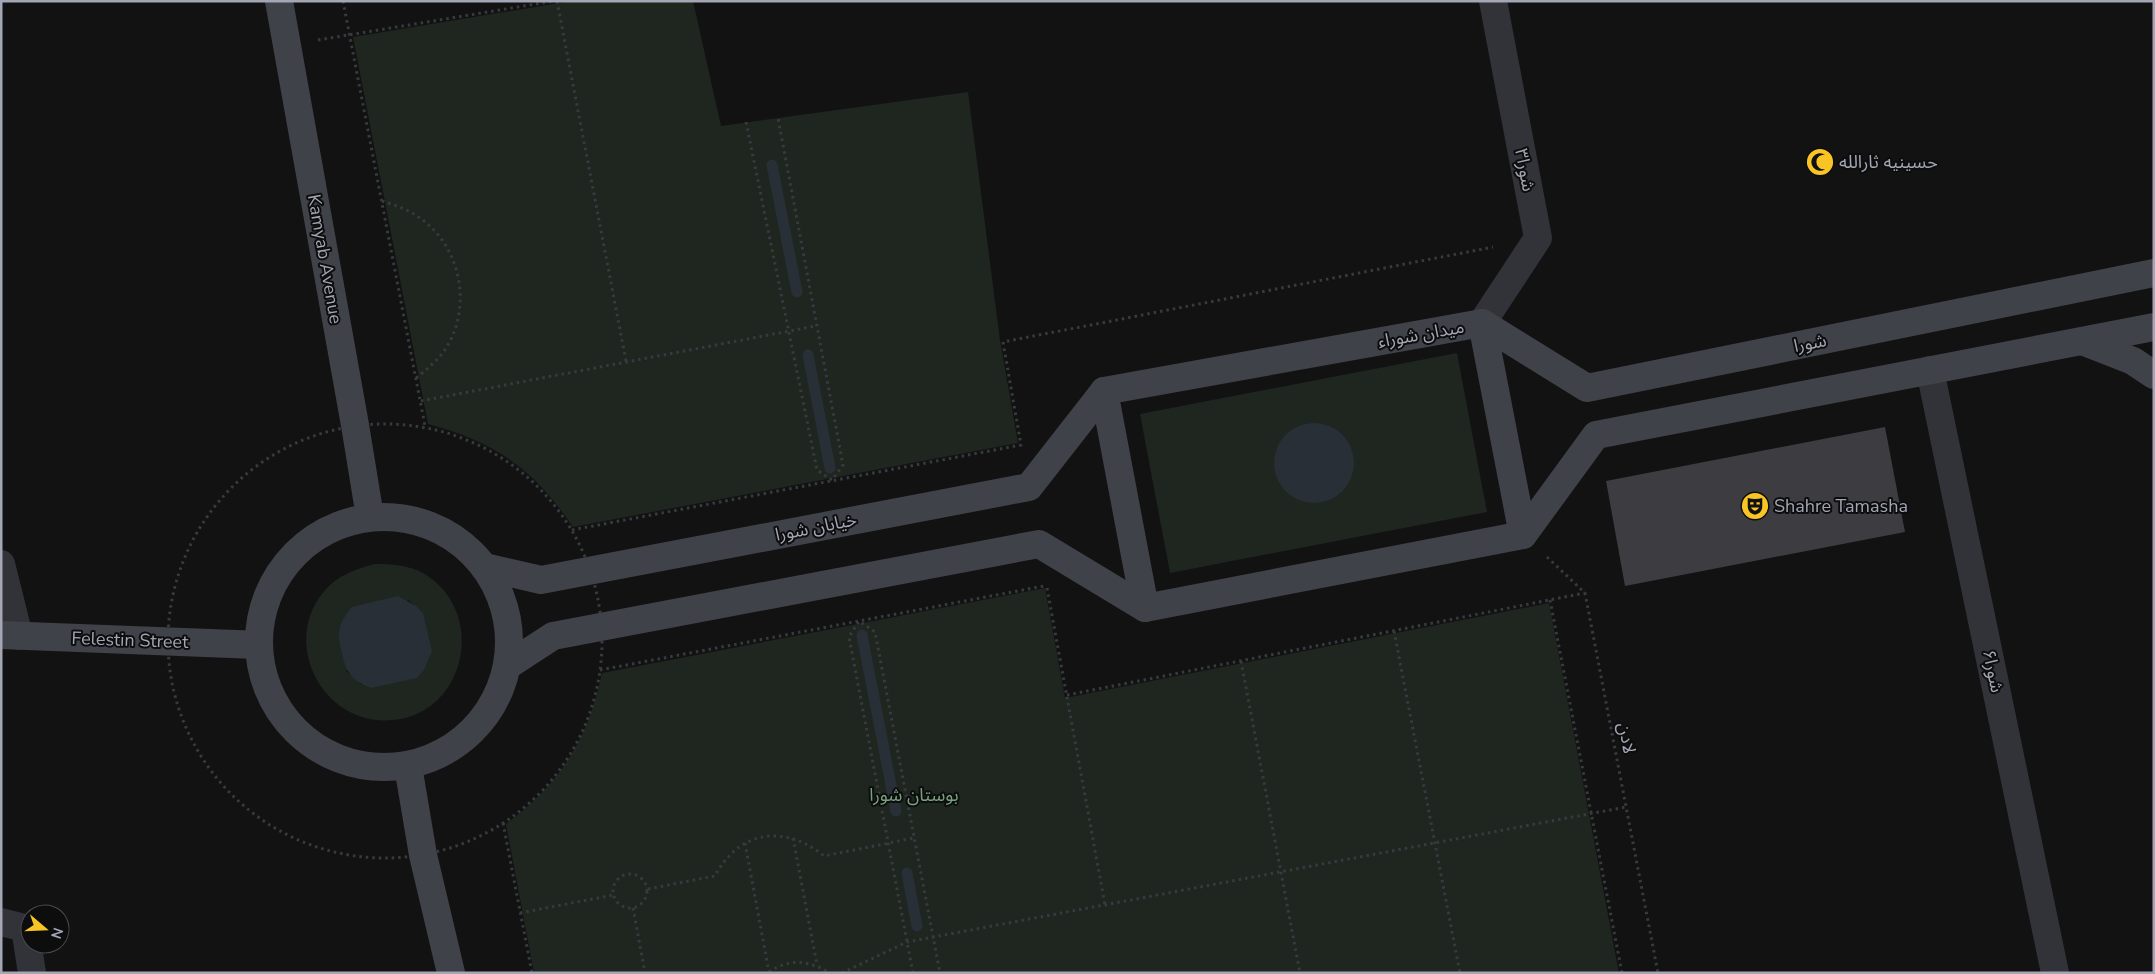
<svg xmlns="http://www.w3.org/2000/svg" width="2155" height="974" viewBox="0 0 2155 974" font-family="'Nunito Sans','Noto Sans Arabic',sans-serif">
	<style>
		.green { fill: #1e261f; fill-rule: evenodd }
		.water { fill: #282f37 }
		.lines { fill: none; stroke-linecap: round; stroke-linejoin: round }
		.stream { stroke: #282f37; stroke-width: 11 }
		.building { fill: #3c3c41 }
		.path { stroke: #383a3f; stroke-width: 3; stroke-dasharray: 2.5 4; stroke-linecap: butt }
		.street { stroke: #323338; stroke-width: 28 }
		.secondary { stroke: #404249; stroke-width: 28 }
		.labels { text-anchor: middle; stroke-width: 4; stroke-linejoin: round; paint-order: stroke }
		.poi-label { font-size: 18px; fill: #a2a6b5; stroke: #0d0d0e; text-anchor: start }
		.street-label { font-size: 18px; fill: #a2a6b5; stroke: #0d0d0e }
		.park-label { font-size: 18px; fill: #78a17e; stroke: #0d0d0e }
	</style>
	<rect width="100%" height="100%" fill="#121213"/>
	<g class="green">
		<path d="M571 1H693L721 126 968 92 1000 340 1018 443 573 527C534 469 495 442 428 424L353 37Z"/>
		<path d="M1457 353 1487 512 1170 573 1140 414Z"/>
		<path d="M375 564C392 564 408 565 423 573 487 610 468 712 394 720 320 728 276 635 331 584 344 573 359 568 375 564ZM408 600 423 613 361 684 346 671Z"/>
		<path d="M1045 588 1065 698 1549 603 1619 973H534L506 824C560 784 588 739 602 673Z"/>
	</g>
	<g class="water">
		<circle cx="1314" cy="463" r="40"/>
		<path d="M398 596 416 606 423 613 432 651 424 670 417 678 371 688C351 680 347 674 342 654 337 632 337 625 352 607Z"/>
	</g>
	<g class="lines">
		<g class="stream">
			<path d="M772 165 797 292"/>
			<path d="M808 355 830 468"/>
			<path d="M862 635 896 811"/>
			<path d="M907 873 917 926"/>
		</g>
	</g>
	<path class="building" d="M1885 427 1905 532 1625 586 1606 481Z"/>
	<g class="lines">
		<g class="path">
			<path d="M343 1 425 426"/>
			<path d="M557 1 626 361"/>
			<path d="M318 40 554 1"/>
			<path d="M746 122 817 470 832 480 843 465 778 118"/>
			<path d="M382 201C394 205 407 209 417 216 461 244 474 308 444 351 436 362 426 370 416 378"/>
			<path d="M421 401 816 326"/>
			<circle cx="385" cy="641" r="217"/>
			<path d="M572 530 1021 445 1003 342 1493 247"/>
			<path d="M1547 557 1585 593 1658 973"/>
			<path d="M1047 588 1105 905"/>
			<path d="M1550 600 1622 973"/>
			<path d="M1394 631 1460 973"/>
			<path d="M1241 661 1300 973"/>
			<path d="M600 670 1044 586"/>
			<path d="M1067 695 1585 593"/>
			<path d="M503 823 532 973"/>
			<path d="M793 838 817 965"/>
			<path d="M745 843 769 972"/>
			<circle cx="630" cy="891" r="17"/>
			<path d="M648 889 715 876C739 830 785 824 824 856L914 838"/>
			<path d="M633 908 645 973"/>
			<path d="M520 913 613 895"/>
			<path d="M769 972C790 958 808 960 830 973"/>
			<path d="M842 973 907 942 1626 807"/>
			<path d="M913 973 849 637 859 621 875 632 940 973"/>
		</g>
		<g class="street">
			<path d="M1482 323 1538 238 1493 1"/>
			<path d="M1930 370 2055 973"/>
			<path d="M1 564 19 636"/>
			<path d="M1 922 25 928 32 973"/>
		</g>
		<g class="secondary">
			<path d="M279 1 355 425 370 517"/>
			<path d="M1482 323 1587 388 2154 273"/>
			<path d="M2082 341 2133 361 2154 375"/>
			<circle cx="384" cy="642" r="125"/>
			<path d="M1523 535 1596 435 2154 327"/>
			<path d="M484 567 541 580 1029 487 1104 391"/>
			<path d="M1145 608 1104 391 1482 323"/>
			<path d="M1145 608 1523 535 1482 323"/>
			<path d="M1 635 259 645"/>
			<path d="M507 666 553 636 1039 544 1145 608"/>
			<path d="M408 766 423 855 451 973"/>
		</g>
	</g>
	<defs>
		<symbol id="mosque-disc" viewBox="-11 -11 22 22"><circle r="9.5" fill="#f9c524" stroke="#0d0d0e"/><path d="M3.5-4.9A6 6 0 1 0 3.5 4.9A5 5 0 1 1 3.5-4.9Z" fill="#111"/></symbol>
		<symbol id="theatre-disc" viewBox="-11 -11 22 22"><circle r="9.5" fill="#f9c524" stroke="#0d0d0e"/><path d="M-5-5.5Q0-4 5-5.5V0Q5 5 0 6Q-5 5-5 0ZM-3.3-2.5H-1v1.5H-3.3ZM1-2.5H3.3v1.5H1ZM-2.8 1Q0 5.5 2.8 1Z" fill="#111"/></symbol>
	</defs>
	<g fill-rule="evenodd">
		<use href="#mosque-disc" x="1804" y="146" width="32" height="32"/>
		<use href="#theatre-disc" x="1739" y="490" width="32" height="32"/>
	</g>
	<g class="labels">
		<g class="poi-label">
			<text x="1839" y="168">حسینیه ثارالله</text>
			<text x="1774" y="512">Shahre Tamasha</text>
		</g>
		<g class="street-label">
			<text transform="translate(1525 170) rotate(79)" y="6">شورا۳</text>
			<text transform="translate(325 259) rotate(80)" y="6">Kamyab Avenue</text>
			<text transform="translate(1421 334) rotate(-10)" y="6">میدان شوراء</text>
			<text transform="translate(1810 343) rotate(-11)" y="6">شورا</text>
			<text transform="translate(816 527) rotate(-11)" y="6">خیابان شورا</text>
			<text transform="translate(130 640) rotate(2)" y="6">Felestin Street</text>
			<text transform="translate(1993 671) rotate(78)" y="6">شورا۶</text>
			<text transform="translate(1627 738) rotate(79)" y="6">لادن</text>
		</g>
		<g class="park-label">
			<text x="914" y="801">بوستان شورا</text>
		</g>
	</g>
	<rect width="2155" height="974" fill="none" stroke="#a2a6b5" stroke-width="5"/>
	<g transform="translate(45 929) rotate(109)"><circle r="24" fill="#0d0d0e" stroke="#494a51"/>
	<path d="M0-4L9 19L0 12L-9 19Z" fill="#f9c524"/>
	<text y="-8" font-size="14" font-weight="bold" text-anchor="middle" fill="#a2a6b5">N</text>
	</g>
</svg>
